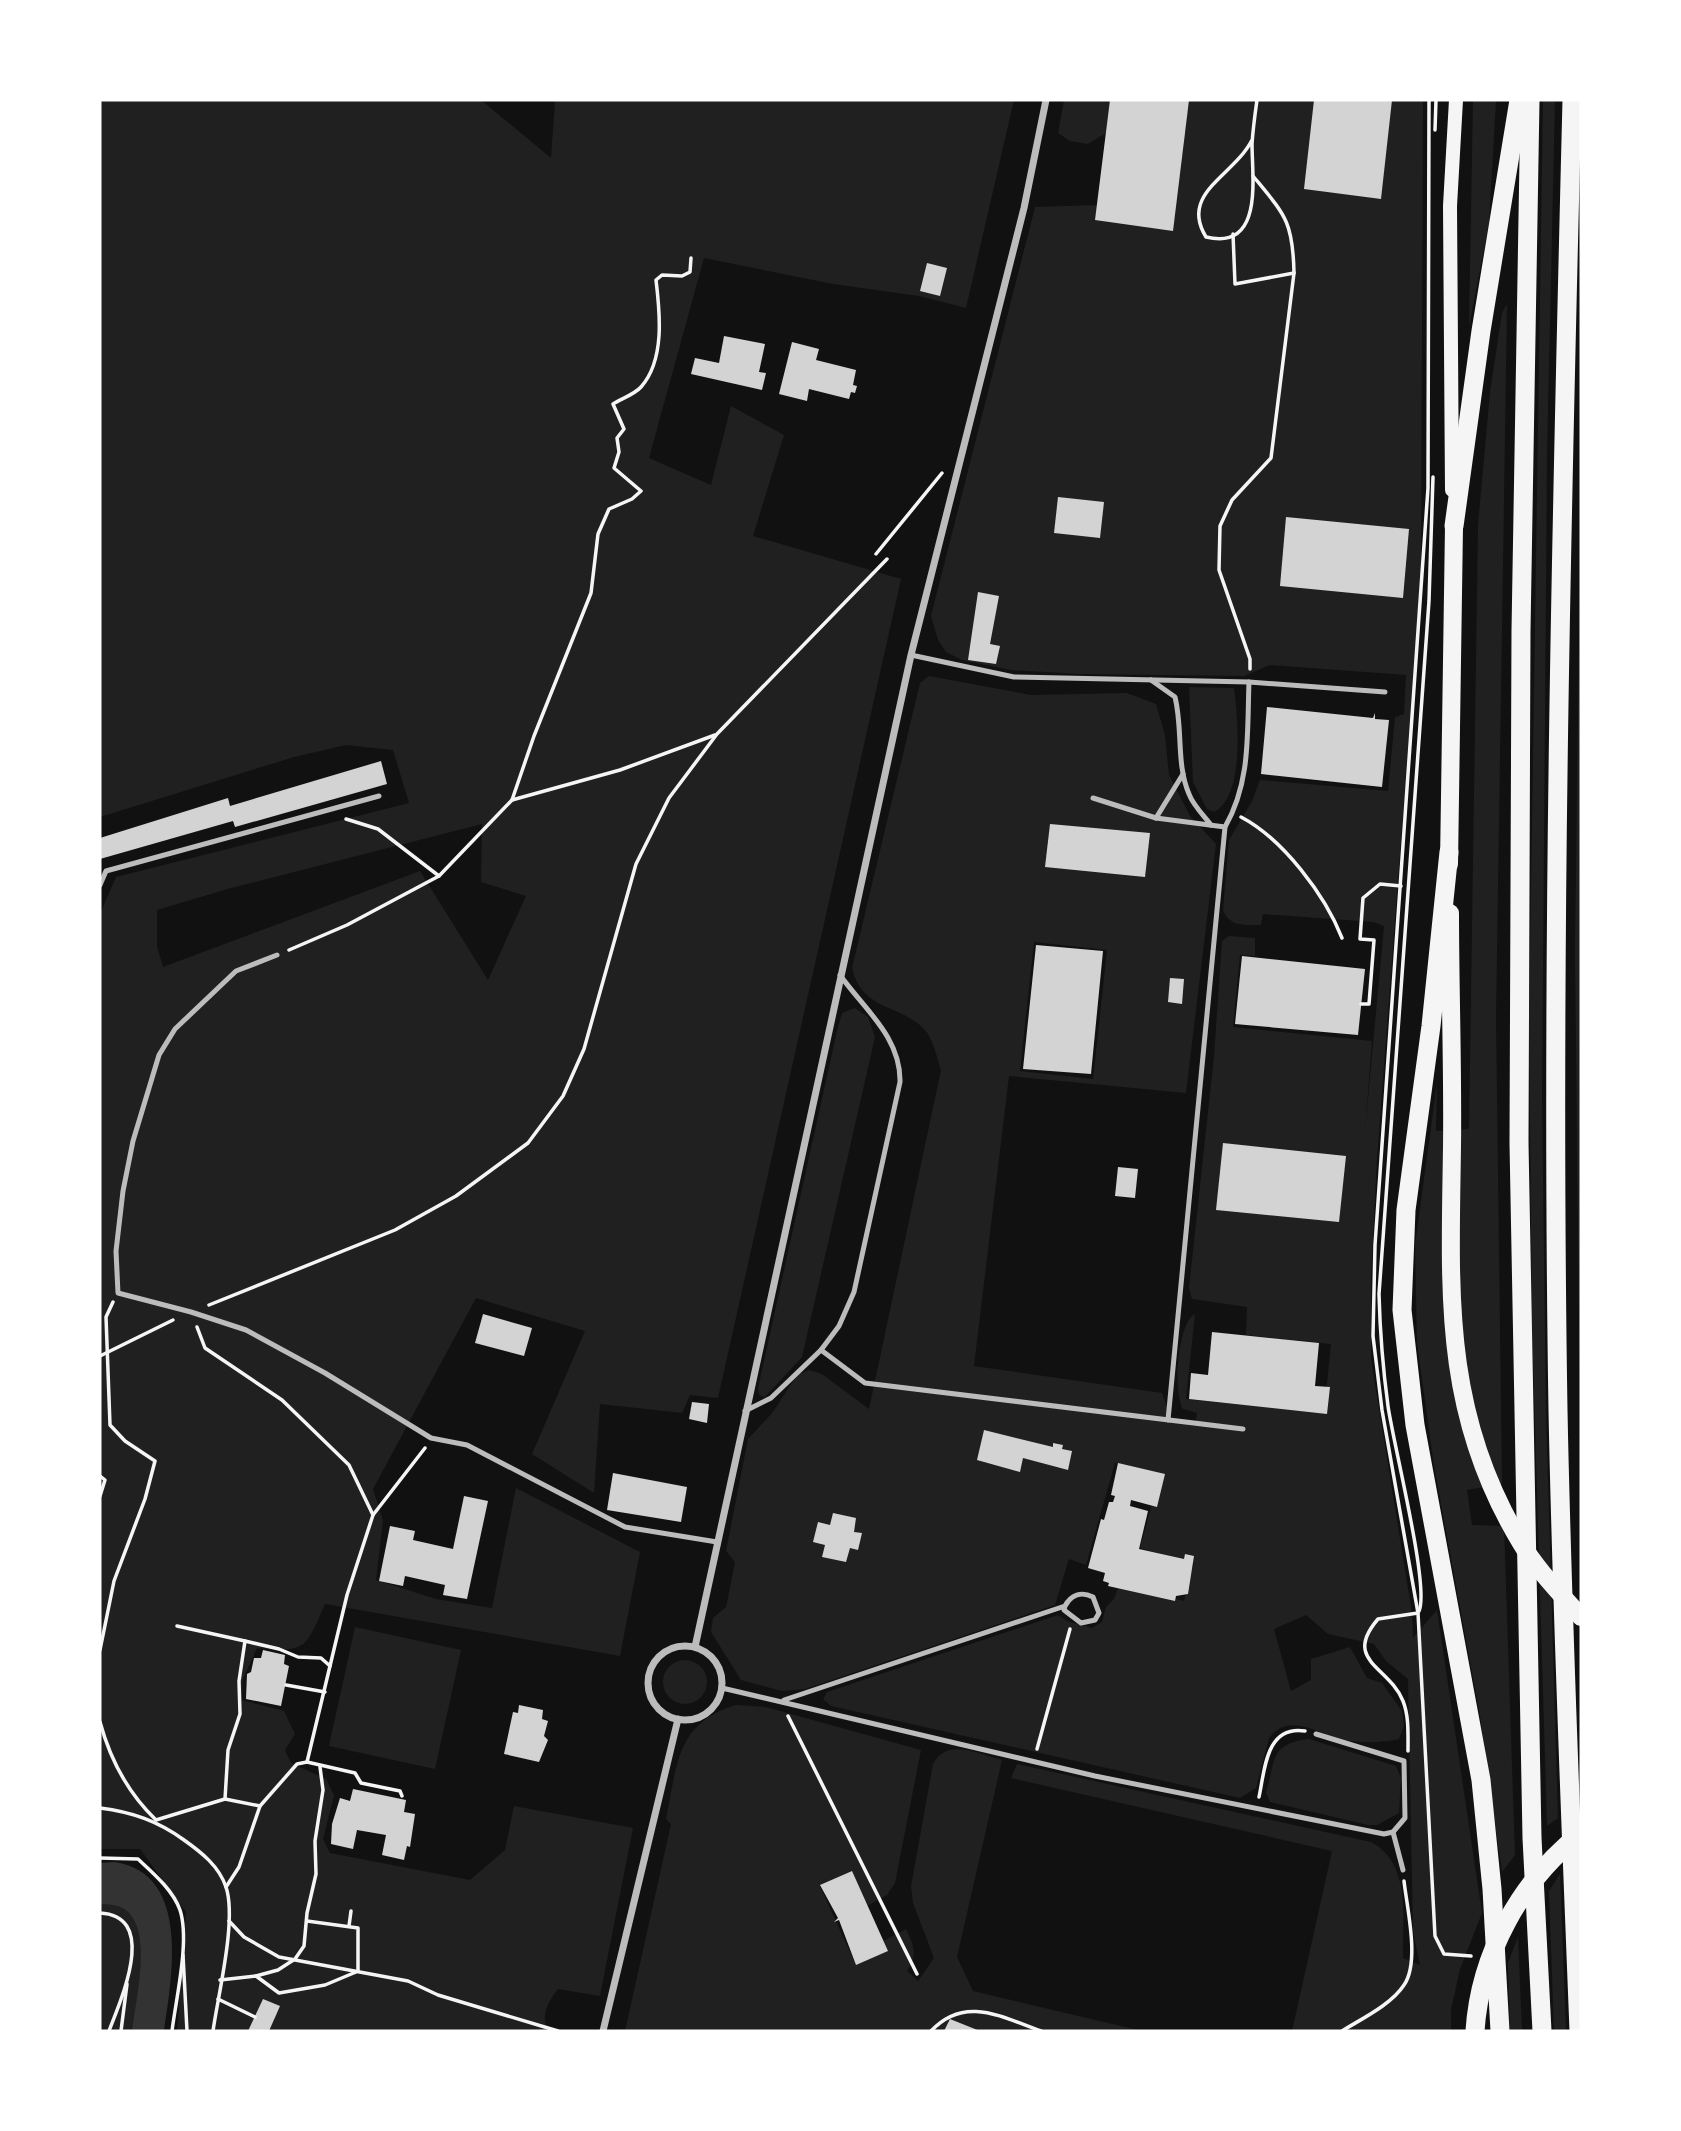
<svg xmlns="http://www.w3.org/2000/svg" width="1681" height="2131" viewBox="0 0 1681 2131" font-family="Karla,sans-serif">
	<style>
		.green { fill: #202020; fill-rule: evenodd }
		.water { fill: #333 }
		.building { fill: #d3d3d3 }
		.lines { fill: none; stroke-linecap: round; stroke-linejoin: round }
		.path { stroke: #f5f5f5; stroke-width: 3.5 }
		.service { stroke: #bcbcbc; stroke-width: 5 }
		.minor { stroke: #bcbcbc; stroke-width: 7 }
		.secondary { stroke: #f5f5f5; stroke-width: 14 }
		.primary { stroke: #f5f5f5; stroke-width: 18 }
		.motorway { stroke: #f5f5f5; stroke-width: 19 }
	</style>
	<rect width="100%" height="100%" fill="#111"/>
	<g class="green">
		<path d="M100 100H481L551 158 555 100H1014L966 308 919 296 833 284 704 258 649 458 711 485 731 406 784 435 753 536 901 579 718 1398 690 1395 682 1413 600 1404 594 1493 532 1454 585 1331 476 1298 373 1489 383 1521 376 1580 436 1599 492 1608 516 1488 640 1552 620 1656 325 1604C305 1649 308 1652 257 1648L243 1679 242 1700 284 1711 295 1734 285 1750 291 1763 326 1779 334 1795 323 1839 330 1853 470 1880 505 1850 514 1806 633 1828 600 1996 558 1989C549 2001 539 2016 549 2031H177L186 1912 140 1849H100V914L116 877 409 803 393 750 346 745 294 757 100 817ZM482 824 481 882 526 896 488 980 420 871 163 967 157 946V910L231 888Z"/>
		<path d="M1064 100H1423L1421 574 1377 1159 1371 1278V1359L1412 1613 1413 1638 1437 1610 1482 1913 1460 1969 1451 2010V2031H1292L1332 1851 1011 1778 1017 1764 1371 1842C1412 1864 1402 1917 1403 1958L1420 1965 1413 1931 1408 1679 1386 1661 1374 1644 1328 1634 1306 1615 1274 1629 1291 1691 1311 1680V1659L1350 1647 1367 1678 1382 1683 1402 1711 1404 1726 1399 1739C1382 1743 1361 1743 1344 1740 1318 1734 1289 1711 1269 1738L1256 1788 1240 1798 831 1706 823 1699 827 1692 1058 1615 1067 1621 1092 1628 1102 1622 1106 1607 1114 1599 1120 1583 1184 1601 1194 1563 1140 1548 1160 1475 1115 1463 1086 1565 1069 1559 1055 1605 805 1689 782 1691 741 1680 711 1632 713 1618 726 1607 735 1562 726 1551 748 1439 773 1412 797 1375 809 1370 822 1374 869 1409 941 1070C937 1058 933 1038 924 1029 898 1003 862 1011 852 968L920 683 929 676 1031 695 1127 693 1156 704 1165 735 1169 775 1190 816 1216 844 1186 1093 1009 1076 974 1366 1162 1393 1172 1421 1195 1426 1197 1413 1183 1409C1173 1393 1177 1323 1195 1314L1186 1399 1324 1413 1331 1344 1246 1335 1247 1307 1192 1299 1189 1288 1214 1056 1222 941 1229 936 1255 938V956L1240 955 1233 1027 1372 1041 1365 1131 1384 926 1373 922 1263 914 1261 925C1246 925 1229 927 1223 910L1229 840 1252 801 1260 780 1388 791 1395 717 1404 714 1406 675 1270 665 1244 676 1080 674 1011 670 962 660 946 652 938 640 931 616 1035 207 1097 205 1106 133 1088 144 1070 141 1058 133ZM1034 942 1107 950 1093 1079 1020 1071Z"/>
		<path d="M1473 100H1496L1489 223 1469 327Z"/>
		<path d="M1543 100H1555L1547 456 1542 1097 1546 1415 1558 1818 1547 1826 1532 1326 1529 1019Z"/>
		<path d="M1507 304 1496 1017 1502 1484 1467 1490 1472 1525 1504 1526 1515 1855 1502 1872 1480 1716 1434 1466 1417 1343 1415 1245 1437 1083 1436 1131 1469 1129 1478 525 1490 392 1502 313Z"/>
		<path d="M1581 482V1504L1575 951Z"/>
		<path d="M1189 687 1234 688C1238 719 1245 796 1214 812L1207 809 1193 782Z"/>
		<path d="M855 1008 868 1017 875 1037 802 1357 765 1397 759 1395 758 1388 837 1031 842 1013Z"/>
		<path d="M355 1627 461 1650 435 1769 329 1746Z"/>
		<circle cx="685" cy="1682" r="22"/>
		<path d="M736 1705 766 1707 921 1750 895 1883 887 1895 867 1906 851 1871 820 1886 856 1965 887 1951 883 1941 906 1929C914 1946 918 1955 907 1971L918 1981 934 1958 913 1903 911 1886 933 1764C947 1737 978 1754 1002 1760L957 1957 973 1991 1142 2031H980L950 2019 944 2031H625L671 1824 666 1819C677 1767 675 1723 736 1705Z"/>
		<path d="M1309 1739 1396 1766 1401 1778 1399 1813 1377 1825H1368L1270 1802 1266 1793C1276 1758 1270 1744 1309 1739Z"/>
		<path d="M1560 1874 1566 2031H1554L1549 1891Z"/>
		<path d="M111 1904C159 1911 136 1999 132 2031H100V1905Z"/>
		<path d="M1518 1937 1522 2031H1510L1508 1963Z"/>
	</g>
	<path class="water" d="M115 1862C191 1874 172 1977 164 2031H132C136 1996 162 1897 100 1905V1863Z"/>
	<g class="building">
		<path d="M1110 100H1189L1173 231 1095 220Z"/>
		<path d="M1314 100H1392L1381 199 1304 189Z"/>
		<path d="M927 263 947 268 940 296 920 291Z"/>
		<path d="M724 336 765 344 759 372 766 373 762 390 691 374 695 358 719 363Z"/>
		<path d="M792 342 819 349 816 360 856 370 853 385 857 386 855 393 851 392 849 399 809 389 807 401 779 394Z"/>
		<path d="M1058 497 1104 502 1100 538 1054 533Z"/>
		<path d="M1286 517 1409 529 1403 598 1280 586Z"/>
		<path d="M978 592 999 596 990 644 1000 646 996 664 968 660Z"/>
		<path d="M1267 707 1373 718 1375 713V719L1389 720 1382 787 1261 774Z"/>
		<path d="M381 761 387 784 235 827 233 821 100 859V838L228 798 230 806Z"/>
		<path d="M1050 824 1150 833 1145 877 1045 867Z"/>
		<path d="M1036 945 1103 951 1091 1074 1023 1069Z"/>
		<path d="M1242 956 1365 969 1358 1035 1235 1024Z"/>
		<path d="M1170 978 1184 979 1182 1004 1168 1002Z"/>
		<path d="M1223 1143 1346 1156 1339 1222 1216 1210Z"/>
		<path d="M1118 1167 1138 1169 1135 1198 1115 1196Z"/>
		<path d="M483 1314 532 1328 524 1356 475 1343Z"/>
		<path d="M1212 1332 1319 1343 1315 1386 1330 1387 1327 1414 1189 1399 1191 1373 1208 1375Z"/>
		<path d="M692 1402 709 1404 707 1423 689 1419Z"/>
		<path d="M984 1430 1053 1447V1443L1063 1445 1062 1449 1072 1451 1068 1470 1023 1458 1020 1472 977 1460Z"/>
		<path d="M1118 1463 1165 1474 1157 1507 1131 1500 1130 1506 1148 1511 1139 1549 1184 1559 1185 1554 1194 1556 1188 1594 1176 1596 1175 1601 1108 1586 1109 1583 1103 1581 1105 1573 1088 1568 1101 1519 1104 1520 1109 1502H1113L1115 1496 1111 1495Z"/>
		<path d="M613 1473 687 1487 681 1522 607 1510Z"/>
		<path d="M464 1496 488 1501 467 1599 443 1595 445 1585 405 1576 403 1586 379 1581 390 1526 415 1531 413 1540 453 1549Z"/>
		<path d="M833 1513 856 1518 854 1532 862 1533 858 1550 850 1548 846 1562 822 1557 825 1545 813 1542 818 1522 830 1525Z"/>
		<path d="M263 1650 285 1655 284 1664 289 1666 281 1706 246 1699 247 1674 251 1672 254 1658H261Z"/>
		<path d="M519 1705 543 1710 542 1719 548 1721 544 1736 548 1740 539 1762 504 1754 513 1712 518 1713Z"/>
		<path d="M353 1789 406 1800 404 1812 415 1814 410 1847 407 1846 404 1860 382 1855 386 1835 357 1830 353 1849 331 1844 332 1824 340 1798 350 1801Z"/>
		<path d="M852 1871 888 1951 856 1965 839 1920 834 1922 838 1918 820 1885Z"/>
		<path d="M263 1999 280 2006 269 2031H248Z"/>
		<path d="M950 2019 980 2031H944Z"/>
	</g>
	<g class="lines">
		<g class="path">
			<path d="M1429 100 1428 488 1375 1245 1373 1336 1382 1410 1418 1613 1435 1936 1444 1954 1471 1956"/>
			<path d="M1435 130 1436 100"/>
			<path d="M1252 140C1234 176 1179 193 1206 237 1264 251 1252 178 1252 144 1253 129 1255 114 1257 100"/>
			<path d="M1253 176C1285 215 1293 221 1294 273"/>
			<path d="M1233 234 1235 284 1294 273 1271 458 1232 500 1220 526 1219 570 1250 659V669"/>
			<path d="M876 554 942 473"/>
			<path d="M512 800 620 770 715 735"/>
			<path d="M1241 817C1283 839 1325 895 1342 938"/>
			<path d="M346 819 378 829 439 876"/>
			<path d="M289 950 347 925 439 876 512 800 534 736 591 593 598 534 609 509 632 499 641 491 614 468 619 452 617 438 624 429 613 404C621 399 635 394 641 387 665 360 660 313 656 280L662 275 682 276 690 272 691 258"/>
			<path d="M1361 1004H1369L1374 940 1360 939 1363 898 1380 884 1401 886"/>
			<path d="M209 1305 395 1230 456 1196 528 1143 563 1096 584 1049 636 864 669 798 717 734 887 559"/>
			<path d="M197 1327 205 1348 282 1400 349 1465 373 1515"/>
			<path d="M100 1356 173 1320"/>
			<path d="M100 1476 105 1480 100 1496"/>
			<path d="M1419 1611C1430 1587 1393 1443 1388 1406 1383 1369 1380 1332 1379 1294L1429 601 1433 477"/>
			<path d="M177 1626 245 1641"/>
			<path d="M100 1650 114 1581 145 1499 155 1461 125 1441 110 1425 106 1317 113 1302"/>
			<path d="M286 1685 325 1692"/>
			<path d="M788 1716 917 1974"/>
			<path d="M100 1722C110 1759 128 1793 156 1820L225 1799 260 1806 297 1764 307 1762"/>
			<path d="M1037 1749 1070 1629"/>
			<path d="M1408 1751C1408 1734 1409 1716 1403 1701 1389 1666 1342 1661 1378 1619L1418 1613"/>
			<path d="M402 1796 400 1791 361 1783 355 1773 307 1762 347 1595 373 1515 425 1448"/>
			<path d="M1259 1797C1265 1769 1266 1725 1305 1731"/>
			<path d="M225 1799 228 1750 240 1714 239 1681 245 1641 279 1649 298 1657 321 1658 330 1666"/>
			<path d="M100 1808C132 1812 158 1821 184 1840 201 1852 219 1866 226 1887 237 1920 218 1995 213 2031"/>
			<path d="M100 1858 138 1859C153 1873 173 1890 180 1910 190 1941 176 1998 172 2031"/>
			<path d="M226 1887 239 1867 260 1806"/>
			<path d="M100 1913C159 1916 121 1999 109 2031"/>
			<path d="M229 1921 244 1937 279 1957 408 1981 438 1995 558 2031"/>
			<path d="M307 1921 358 1928V1971"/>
			<path d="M349 1926 351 1911"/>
			<path d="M183 1955 187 2031"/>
			<path d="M256 1976 278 1970 295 1959 304 1946 307 1913 316 1874 315 1841 323 1790 320 1767"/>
			<path d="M220 1980 256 1976 279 1993 325 1985 356 1972"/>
			<path d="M218 1999 255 2017"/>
			<path d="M121 2031 127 1984"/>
			<path d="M931 2031C965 1995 1001 2017 1041 2031"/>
			<path d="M1342 2031C1361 2019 1391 2005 1404 1985 1420 1962 1407 1908 1404 1881"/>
		</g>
		<g class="service">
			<path d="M911 655 1014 677 1249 682 1385 692"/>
			<path d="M1151 680 1175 697C1183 729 1176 764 1189 794 1193 805 1204 816 1211 825"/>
			<path d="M1093 798 1156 818 1225 827"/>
			<path d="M1156 818 1183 774"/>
			<path d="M100 885 106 871 379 796"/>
			<path d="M277 955 236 971 175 1029 159 1055 133 1141 123 1191 116 1251 118 1293 191 1312 246 1330 325 1373 431 1438 467 1445 625 1527 717 1542"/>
			<path d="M821 1350 865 1383 1243 1429"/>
			<path d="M745 1411 771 1398 821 1350 839 1326 854 1292 900 1082C901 1037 864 1009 840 975"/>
			<path d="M1168 1420 1225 827C1251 782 1247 733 1249 682"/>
			<path d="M722 1688 1095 1776 1384 1834 1393 1832 1405 1818 1404 1761 1316 1734"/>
			<path d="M784 1700 1065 1606C1071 1595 1081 1591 1093 1597L1099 1613 1095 1620 1081 1623 1064 1610 1065 1606"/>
			<path d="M1393 1832 1403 1870"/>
		</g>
		<g class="minor">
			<circle cx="685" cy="1683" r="37"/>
			<path d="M695 1647 911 655 1024 208 1046 100"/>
			<path d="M603 2031 678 1719"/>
		</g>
		<path class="secondary" d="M1452 490 1450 206 1456 100"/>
		<g class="primary">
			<path d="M1449 864 1454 526"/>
			<path d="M1450 913C1450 991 1453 1069 1452 1147 1450 1292 1442 1413 1521 1543 1537 1570 1561 1594 1581 1617"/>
		</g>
		<g class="motorway">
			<path d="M1530 100 1521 631 1519 1143 1532 1838 1542 2031"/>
			<path d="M1572 100C1561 537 1551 973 1558 1410 1562 1617 1571 1824 1579 2031"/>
			<path d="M1454 526 1481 331 1519 100"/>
			<path d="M1449 852 1431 1026 1406 1210 1402 1310 1415 1425 1481 1780 1492 1889 1500 2031"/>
			<path d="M1475 2031C1480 1954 1520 1882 1580 1834"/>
		</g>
	</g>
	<rect width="1681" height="2131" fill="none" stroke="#ffffff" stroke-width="203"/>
</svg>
